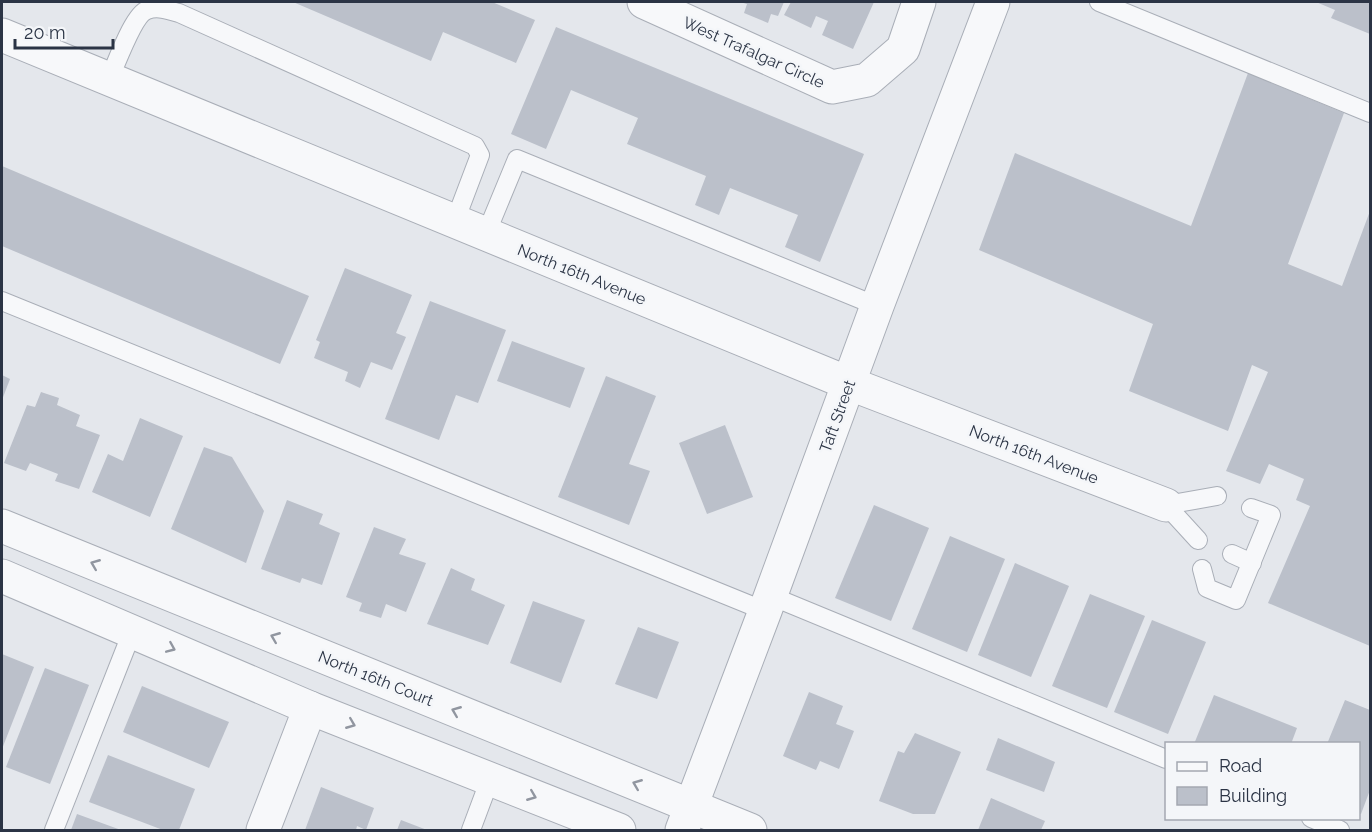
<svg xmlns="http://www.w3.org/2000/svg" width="1372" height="832" viewBox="0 0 1372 832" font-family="Raleway,sans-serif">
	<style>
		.building { fill: #bbc0ca }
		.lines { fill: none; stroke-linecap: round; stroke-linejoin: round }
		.lane-casing { stroke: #a9aeb7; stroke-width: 20 }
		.street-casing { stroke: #a9aeb7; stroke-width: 35 }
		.lane { stroke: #f7f8fa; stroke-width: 18 }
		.street { stroke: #f7f8fa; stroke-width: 33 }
		.oneway { stroke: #9196a0 }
		.labels { text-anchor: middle; stroke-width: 5; stroke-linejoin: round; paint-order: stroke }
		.street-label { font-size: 16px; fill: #2b3445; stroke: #f4f6f9 }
	</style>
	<rect width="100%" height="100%" fill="#e4e7ec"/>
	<g class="building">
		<path d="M293 2H492L535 20 516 63 443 32 431 61Z"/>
		<path d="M740 2H784L778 16 771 14 768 23 744 13 747 4Z"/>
		<path d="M791 2H874L853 49 822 35 828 21 816 16 811 28 784 15Z"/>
		<path d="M1316 2H1370V34L1331 18 1335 10Z"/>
		<path d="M556 27 864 154 820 262 785 247 798 215 730 188 719 215 695 205 706 176 627 144 638 118 571 90 546 149 511 134Z"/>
		<path d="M1248 73 1344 113 1288 264 1342 286 1370 211V646L1268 603 1310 506 1296 500 1304 479 1269 464 1260 484 1226 471 1268 372 1252 365 1228 431 1129 391 1153 324 979 250 1015 153 1191 226Z"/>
		<path d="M2 166 309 296 280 364 2 246Z"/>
		<path d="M345 268 412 295 396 333 406 337 392 370 371 362 360 388 345 381 348 372 314 358 320 342 316 340Z"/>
		<path d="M430 301 506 330 478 403 456 395 439 440 385 419Z"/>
		<path d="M512 341 585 368 570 408 497 381Z"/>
		<path d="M2 375 10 379 2 400Z"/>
		<path d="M606 376 656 396 629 464 650 471 629 525 558 497Z"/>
		<path d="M41 392 59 398 57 405 80 415 76 426 100 435 79 489 55 481 58 474 30 463 26 471 4 463 27 405 35 407Z"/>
		<path d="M140 418 183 436 150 517 92 492 108 454 123 461Z"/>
		<path d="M725 425 753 497 707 514 679 443Z"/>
		<path d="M204 447 232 457 264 511 246 563 171 529Z"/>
		<path d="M287 500 323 514 319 524 340 533 322 585 302 578 300 583 261 569Z"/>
		<path d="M874 505 929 528 891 621 835 598Z"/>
		<path d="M374 527 406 539 399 554 426 563 406 612 386 604 381 618 359 611 362 603 346 597Z"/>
		<path d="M950 536 1005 559 967 652 912 629Z"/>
		<path d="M1015 563 1069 586 1031 677 978 655Z"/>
		<path d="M451 568 475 579 471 590 505 605 488 645 427 624Z"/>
		<path d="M1090 594 1145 616 1107 708 1052 686Z"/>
		<path d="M533 601 585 620 561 683 510 663Z"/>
		<path d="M1152 620 1206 642 1168 734 1114 712Z"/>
		<path d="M638 627 679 642 657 699 615 684Z"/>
		<path d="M2 654 34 667 2 749Z"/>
		<path d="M45 668 89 685 50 784 6 767Z"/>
		<path d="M142 686 229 722 209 768 123 732Z"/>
		<path d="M809 692 843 706 836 724 854 731 839 769 820 761 816 770 783 756Z"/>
		<path d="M1214 695 1297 728 1291 744H1194Z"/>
		<path d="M1345 700 1370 710V790L1361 814 1358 813V744H1327Z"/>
		<path d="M915 733 961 752 935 814H913L879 801 898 751 904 753Z"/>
		<path d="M998 738 1055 762 1044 792 986 770Z"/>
		<path d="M108 755 195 789 179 830H163L89 802Z"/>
		<path d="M321 787 374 808 366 830 357 826 356 830H305Z"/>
		<path d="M991 798 1045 821 1041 830H978Z"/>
		<path d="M77 814 121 830H71Z"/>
		<path d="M401 820 427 830H397Z"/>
	</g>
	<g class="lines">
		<defs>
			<g id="lane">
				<path d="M1099 2 1370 113"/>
				<path d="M109 79C116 65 133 15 147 10 158 6 167 10 179 13L475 146 480 155 455 221"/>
				<path d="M486 234 517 159 877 306"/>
				<path d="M2 301 765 611"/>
				<path d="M1166 505 1217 496"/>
				<path d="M1166 505 1198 540"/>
				<path d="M1232 554 1252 563"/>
				<path d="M1202 569 1207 588 1236 600 1271 515 1251 508"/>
				<path d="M771 596 1166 759"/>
				<path d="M1311 818 1340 830"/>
				<path d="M54 830 132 632"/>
				<path d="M471 830 490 779"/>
			</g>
			<g id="street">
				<path d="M644 2 832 87 867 80 903 49 919 2"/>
				<path d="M2 35 848 383 1166 505"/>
				<path d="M2 526 750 830"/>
				<path d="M2 576 310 708 619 830"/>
				<path d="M263 830 310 708"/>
				<path d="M682 830 765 611 877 306 993 2"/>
			</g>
		</defs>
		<use href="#lane" class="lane-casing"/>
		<use href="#street" class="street-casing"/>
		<use href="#lane" class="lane"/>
		<use href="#street" class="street"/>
	</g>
	<defs><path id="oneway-chevron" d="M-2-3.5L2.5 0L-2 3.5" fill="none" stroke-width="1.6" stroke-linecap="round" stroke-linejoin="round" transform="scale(1.5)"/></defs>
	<g class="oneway">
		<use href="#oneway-chevron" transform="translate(95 564) rotate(-158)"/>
		<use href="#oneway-chevron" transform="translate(275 637) rotate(-158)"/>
		<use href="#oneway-chevron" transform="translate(171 648) rotate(23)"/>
		<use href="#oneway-chevron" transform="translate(456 711) rotate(-158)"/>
		<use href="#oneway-chevron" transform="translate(351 724) rotate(22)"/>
		<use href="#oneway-chevron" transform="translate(637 784) rotate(-158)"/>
		<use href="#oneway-chevron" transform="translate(532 796) rotate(22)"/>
	</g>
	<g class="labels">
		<g class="street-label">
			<text transform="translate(754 52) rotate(24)" y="6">West Trafalgar Circle</text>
			<text transform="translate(582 274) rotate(22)" y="6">North 16th Avenue</text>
			<text transform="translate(837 416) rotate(-70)" y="6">Taft Street</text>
			<text transform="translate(1034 454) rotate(21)" y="6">North 16th Avenue</text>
			<text transform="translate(376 678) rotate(22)" y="6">North 16th Court</text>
		</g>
	</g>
	<rect width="1372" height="832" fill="none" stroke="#2b3445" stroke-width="6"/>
	<rect x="1165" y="742" width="195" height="78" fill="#f4f6f9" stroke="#a4a8b1" stroke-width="1.5"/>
	<rect x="1177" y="762" width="30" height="9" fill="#f7f8fa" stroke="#a4a8b1" stroke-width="1.5"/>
	<text x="1219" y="772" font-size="18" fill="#2b3445">Road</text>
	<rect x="1177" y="787" width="30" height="18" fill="#bbc0ca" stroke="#a4a8b1" stroke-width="1.5"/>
	<text x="1219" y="802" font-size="18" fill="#2b3445">Building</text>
	<path d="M15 39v9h98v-9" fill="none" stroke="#2b3445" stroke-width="3"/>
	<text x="24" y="39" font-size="18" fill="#2b3445" stroke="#f4f6f9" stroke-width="4.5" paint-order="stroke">20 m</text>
</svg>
